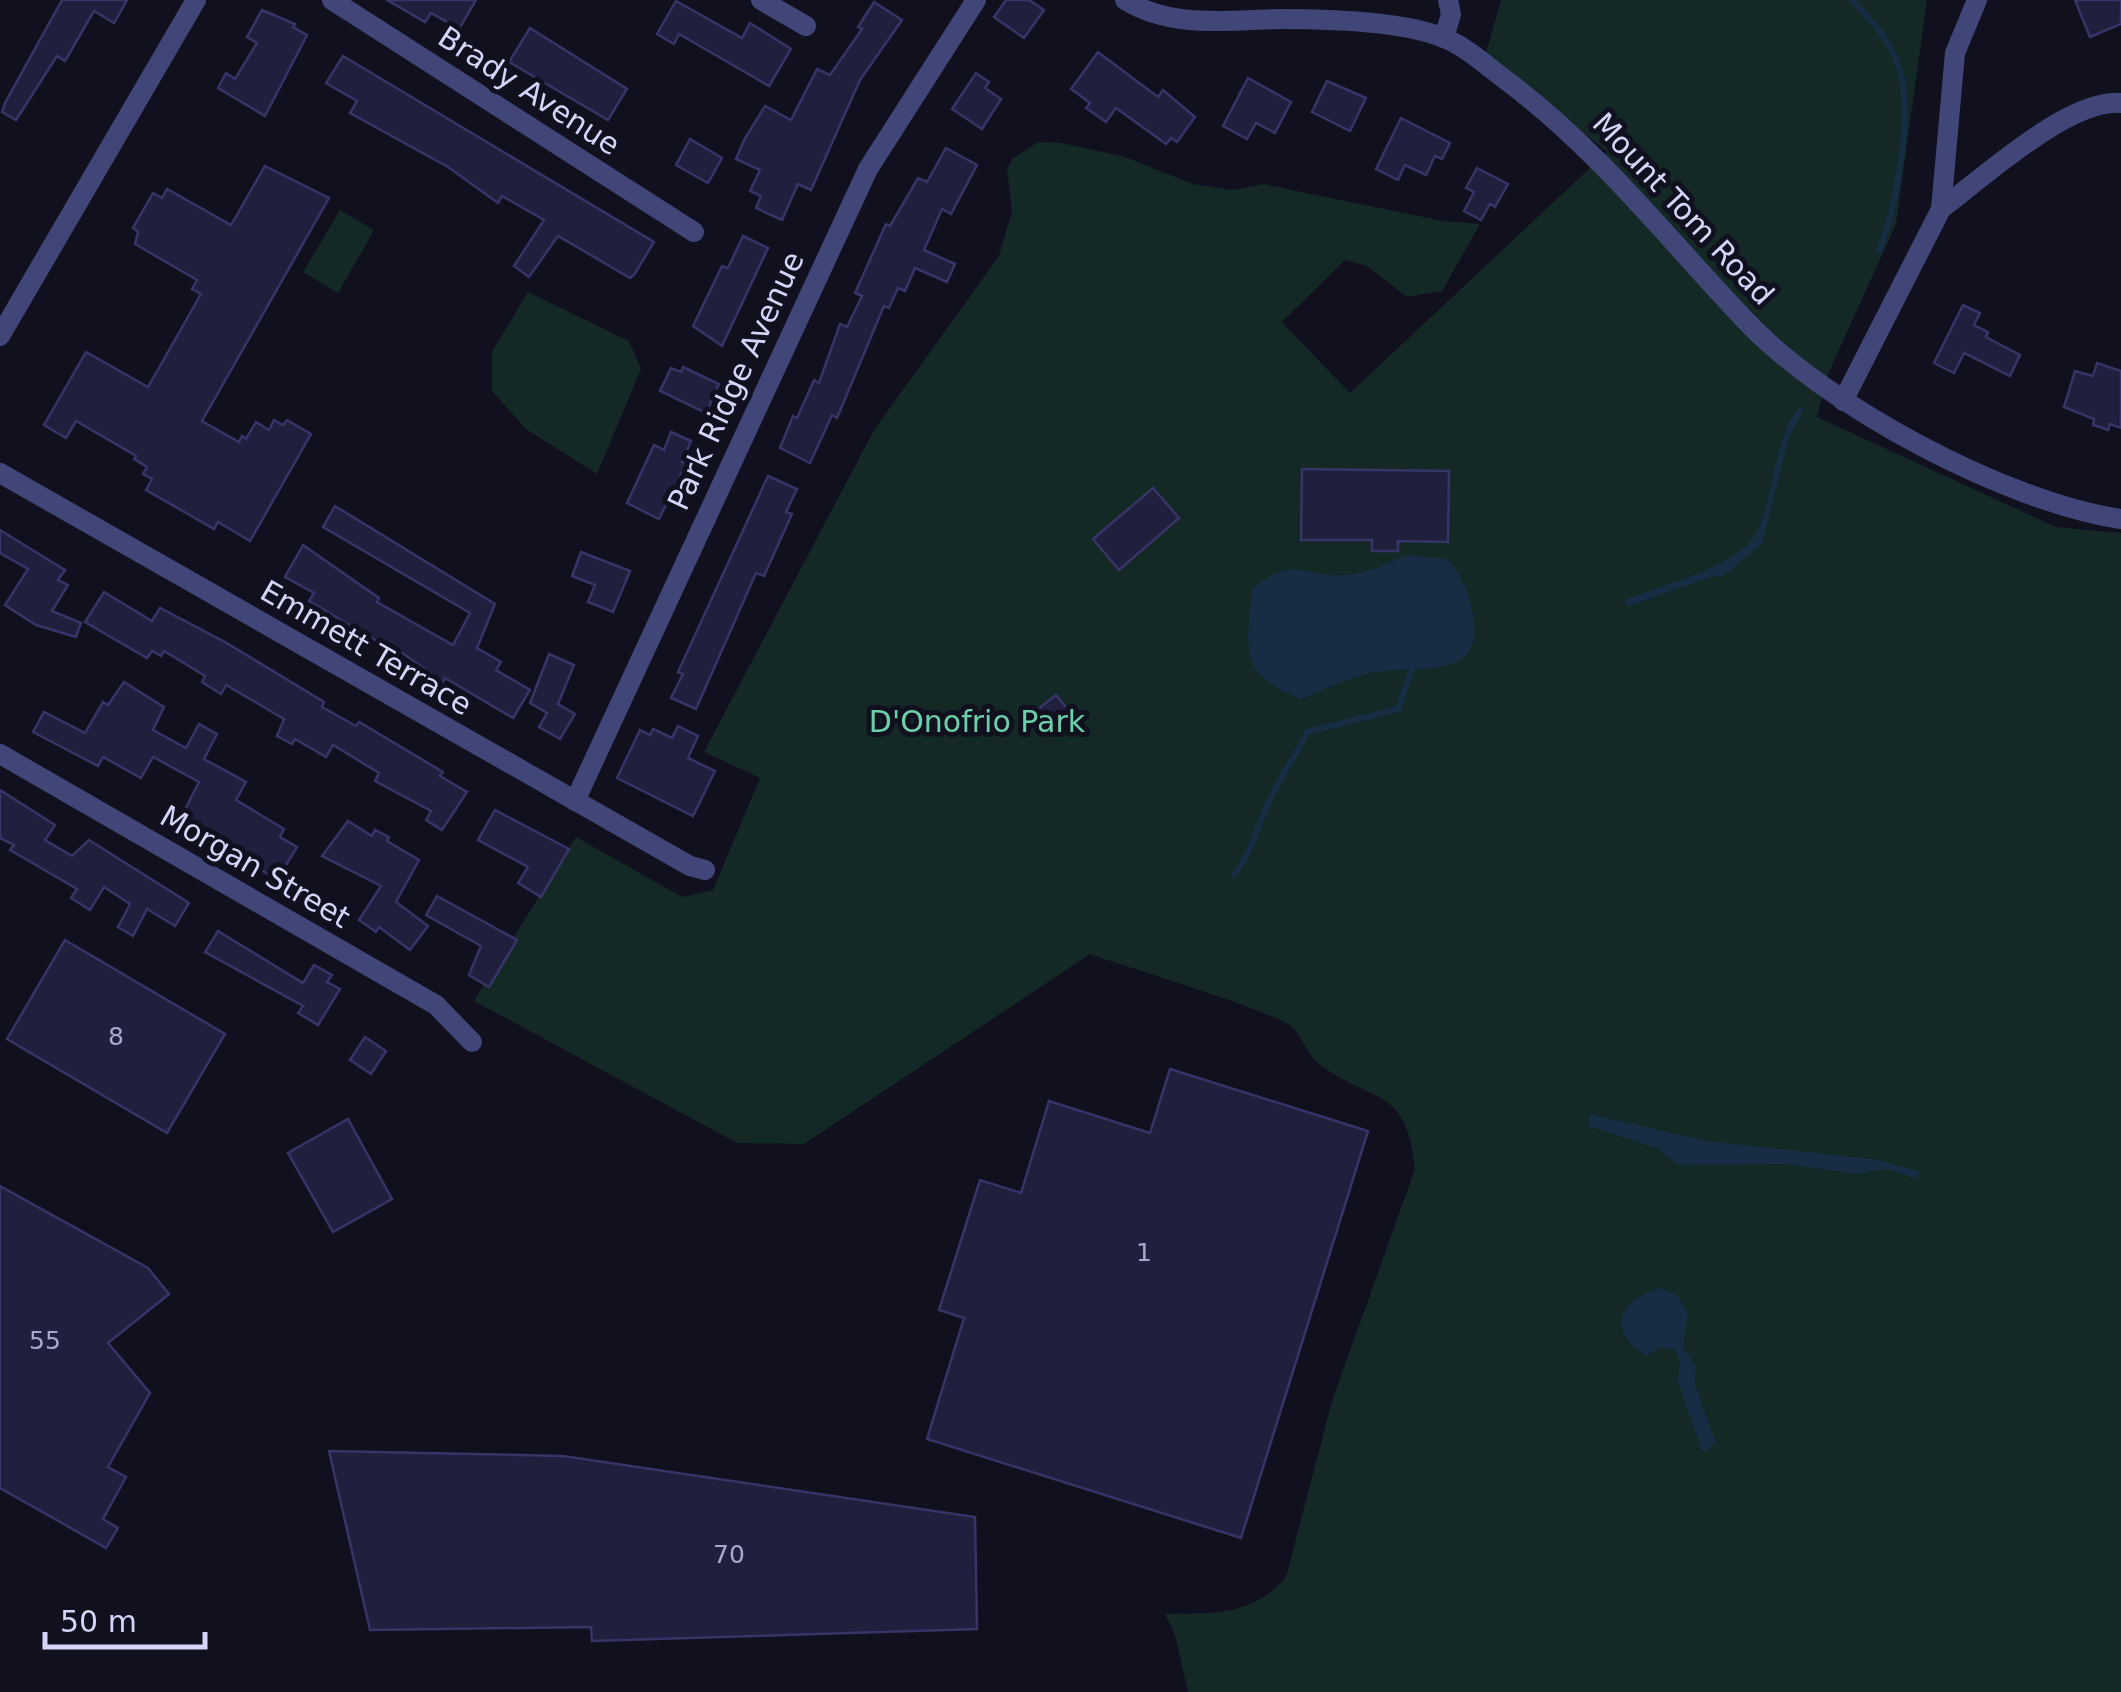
<svg xmlns="http://www.w3.org/2000/svg" width="2121" height="1692" viewBox="0 0 2121 1692" font-family="'DejaVu Sans',sans-serif">
	<style>
		.green { fill: #142825 }
		.water { fill: #162d43 }
		.lines { fill: none; stroke-linecap: round; stroke-linejoin: round }
		.stream { stroke: #162d43; stroke-width: 6 }
		.building { fill: #211f3e; stroke: #373467; stroke-width: 2.5 }
		.minor { stroke: #414678; stroke-width: 20 }
		.tertiary { stroke: #414678; stroke-width: 20 }
		.labels { text-anchor: middle; stroke-width: 10; stroke-linejoin: round; paint-order: stroke }
		.number-label { font-size: 25px; fill: #a7a8ca }
		.street-label { font-size: 30px; fill: #d4d5f9; stroke: #11101f }
		.park-label { font-size: 30px; fill: #6bcfa9; stroke: #11101f }
	</style>
	<rect width="100%" height="100%" fill="#11101f"/>
	<g class="green">
		<path d="M1501 0H1927L1896 224 1828 374 1817 417 2056 527 2121 533V1692H1188L1175 1635 1165 1614C1213 1613 1252 1617 1286 1577L1332 1401 1415 1169C1407 1085 1372 1104 1319 1064 1307 1054 1303 1038 1292 1027 1279 1013 1120 965 1090 954L804 1144 737 1143 474 1001 576 837 682 897 713 890 760 778 704 752 874 430 999 256 1012 211 1007 169 1012 159 1038 142 1062 143 1125 157 1193 184 1233 190 1263 184 1443 221 1480 224 1442 291 1407 297 1367 266 1345 260 1282 322 1350 393 1607 152 1486 53Z"/>
		<path d="M340 210 374 230 338 293 303 272Z"/>
		<path d="M528 292 629 341 641 369 597 474 526 429 492 391V352Z"/>
	</g>
	<g class="water">
		<path d="M1799 407 1804 409 1788 440 1762 544 1721 578 1716 575 1627 607 1625 600C1663 584 1717 573 1747 545 1775 520 1769 443 1799 407Z"/>
		<path d="M1408 555 1447 559C1465 581 1470 593 1474 621 1483 685 1405 663 1367 674 1344 680 1322 690 1301 699 1238 676 1246 648 1252 590 1295 550 1310 582 1355 574 1373 571 1391 561 1408 555Z"/>
		<path d="M1589 1114 1707 1141 1880 1160 1920 1172 1916 1179 1887 1169 1856 1174 1788 1164 1678 1165 1659 1149 1589 1126Z"/>
		<path d="M1658 1288 1677 1295 1688 1312 1683 1347 1696 1367 1695 1384 1715 1441 1708 1451H1702L1678 1382 1680 1362 1675 1350 1661 1347 1646 1356C1607 1330 1617 1303 1658 1288Z"/>
	</g>
	<g class="lines">
		<g class="stream">
			<path d="M1852 0C1872 21 1892 42 1900 71 1913 116 1896 207 1879 251"/>
			<path d="M1234 875C1251 852 1257 829 1268 803 1278 779 1296 757 1307 732L1398 709 1414 663"/>
		</g>
	</g>
	<g class="building">
		<path d="M62 0H127L114 23 94 11 65 61 57 56 16 120 2 112 5 103Z"/>
		<path d="M387 0H476L459 29 431 13 425 22Z"/>
		<path d="M1006 0H1029L1044 10 1024 38 994 17Z"/>
		<path d="M2075 0H2121V24L2090 37Z"/>
		<path d="M676 1 742 38 750 23 791 49 769 86 679 34 674 44 657 34Z"/>
		<path d="M874 2 902 20 860 80 811 190 798 184 782 220 756 208 761 196 750 191 760 170 736 159 744 140 765 106 791 120 817 69 830 75 862 29 858 27Z"/>
		<path d="M262 10 295 24 293 27 307 35 265 116 218 88 226 73 235 79 257 43 247 37Z"/>
		<path d="M530 28 627 89 608 120 509 62Z"/>
		<path d="M1098 52 1158 97 1163 90 1195 117 1177 142 1171 138 1166 144 1116 108 1106 122 1086 108 1090 103 1071 89Z"/>
		<path d="M343 56 654 242 634 275 630 278 558 236 529 277 514 266 544 220 502 196 498 203 448 167 350 113 357 101 326 83Z"/>
		<path d="M976 73 989 82 985 88 1001 99 982 129 952 109Z"/>
		<path d="M1248 78 1291 102 1275 133 1256 123 1247 139 1223 126Z"/>
		<path d="M1327 81 1366 98 1350 131 1312 112Z"/>
		<path d="M1401 118 1450 143 1442 159 1435 156 1426 175 1405 165 1398 180 1376 169Z"/>
		<path d="M690 139 722 158 708 183 676 165Z"/>
		<path d="M946 148 977 165 951 214 942 209 924 250 955 264 947 282 915 268 905 291 898 288 889 308 884 306 837 418 832 415 810 463 780 448 793 416 797 418 814 380 819 383 840 324 847 327 862 296 855 293 886 224 890 226 918 178 927 182Z"/>
		<path d="M265 166 329 198 202 421 239 442 242 436 246 439 256 422 269 430 274 420 283 425 287 420 311 434 250 541 218 522 214 529 146 490 152 479 143 474 147 467 134 459 136 456 76 421 66 438 44 425 86 352 148 387 201 294 192 289 197 280 135 244 138 232 133 228 153 193 162 198 167 189 231 225Z"/>
		<path d="M1477 168 1508 184 1495 207 1490 204 1481 220 1464 211 1474 192 1466 188Z"/>
		<path d="M743 236 768 248 722 346 693 326 722 266 728 268Z"/>
		<path d="M1963 305 1980 313 1974 325 1988 332 1986 337 2020 355 2010 376 1964 353 1954 373 1934 363Z"/>
		<path d="M2097 363 2121 371V428L2110 424 2108 430 2093 425 2094 419 2064 407 2075 371 2093 376Z"/>
		<path d="M683 367 719 384 706 413 660 391 671 368 681 372Z"/>
		<path d="M671 432 691 441 682 462 686 464 659 519 627 503 654 445 664 450Z"/>
		<path d="M1302 469 1449 471 1448 542 1398 541V551H1372V540H1301Z"/>
		<path d="M768 476 797 489 786 512 792 514 764 576 756 573 696 709 671 698 683 674 678 672Z"/>
		<path d="M1153 488 1179 518 1119 570 1093 539Z"/>
		<path d="M335 506 495 604 477 648 501 662 496 670 530 690 513 718 445 678 443 682 387 642 385 646 309 601 314 593 285 577 303 545 379 598 377 602 453 645 470 613 323 527Z"/>
		<path d="M0 530 65 570 58 580 68 585 52 611 81 623 76 637 36 625 5 605 28 569 0 553Z"/>
		<path d="M581 552 630 571 613 612 588 602 595 585 572 576Z"/>
		<path d="M104 592 152 621 160 608 225 642 324 702 322 707 356 726 359 722 443 772 440 776 467 792 442 830 426 820 431 811 375 781 379 773 333 745 326 757 295 739 292 744 277 736 284 719 226 685 221 694 202 682 205 676 164 651 161 656 152 651 147 658 85 622Z"/>
		<path d="M549 654 574 665 558 704 575 714 560 739 539 727 547 713 530 703Z"/>
		<path d="M124 682 164 707 153 730 186 748 199 724 217 734 204 759 246 782 236 800 284 829 280 837 297 847 277 880 180 819 199 782 153 757 141 778 103 757 98 766 33 732 44 712 85 733 103 702 108 705Z"/>
		<path d="M1056 695 1070 712 1050 727 1037 710Z"/>
		<path d="M678 726 698 736 688 758 715 771 693 816 617 778 640 730 650 735 653 729 672 738Z"/>
		<path d="M0 790 55 825 45 840 72 856 89 840 189 903 175 926 147 909 133 936 118 927 130 904 104 887 90 910 71 898 77 889 10 850 14 845 0 838Z"/>
		<path d="M495 810 569 849 541 897 518 883 528 867 478 840Z"/>
		<path d="M348 821 372 836 375 830 389 837 387 841 419 860 396 902 428 926 410 950 379 927 376 932 359 920 381 886 322 856Z"/>
		<path d="M437 896 517 940 489 987 469 975 481 946 426 915Z"/>
		<path d="M218 931 303 983 314 965 332 975 327 982 340 989 318 1025 298 1013 303 1006 205 952Z"/>
		<path d="M65 940 225 1034 167 1133 7 1039Z"/>
		<path d="M365 1037 386 1051 371 1074 350 1060Z"/>
		<path d="M1170 1069 1368 1131 1241 1538 927 1439 964 1318 939 1310 980 1180 1021 1193 1049 1101 1150 1133Z"/>
		<path d="M348 1119 392 1199 333 1232 288 1153Z"/>
		<path d="M0 1186 148 1268 169 1294 108 1343 150 1393 108 1467 126 1477 103 1519 118 1528 106 1548 0 1488Z"/>
		<path d="M329 1451 563 1456 975 1517 977 1629 592 1641 591 1627 370 1630Z"/>
	</g>
	<g class="lines">
		<g class="minor">
			<path d="M332 0 694 232"/>
			<path d="M761 0 806 26"/>
			<path d="M1125 0C1172 29 1228 20 1280 19 1325 19 1403 21 1444 38 1467 47 1488 67 1507 81 1599 150 1667 238 1746 321 1826 406 2006 502 2121 519"/>
			<path d="M1444 38 1451 14 1448 0"/>
			<path d="M1941 209C1984 177 2068 99 2121 103"/>
			<path d="M1843 401 1941 209 1955 53 1977 0"/>
			<path d="M0 473 690 866 705 870"/>
			<path d="M0 754 436 1005 472 1042"/>
			<path d="M575 801 868 169 976 0"/>
		</g>
		<path class="tertiary" d="M0 336 196 0"/>
	</g>
	<g class="labels">
		<g class="number-label">
			<text x="116" y="1045">8</text>
			<text x="1144" y="1261">1</text>
			<text x="45" y="1349">55</text>
			<text x="729" y="1563">70</text>
		</g>
		<g class="street-label">
			<text transform="translate(529 91) rotate(33)" y="10">Brady Avenue</text>
			<text transform="translate(1683 209) rotate(47)" y="10">Mount Tom Road</text>
			<text transform="translate(736 381) rotate(-65)" y="10">Park Ridge Avenue</text>
			<text transform="translate(366 648) rotate(30)" y="10">Emmett Terrace</text>
			<text transform="translate(255 867) rotate(30)" y="10">Morgan Street</text>
		</g>
		<g class="park-label">
			<text x="977" y="732">D'Onofrio Park</text>
		</g>
	</g>
	<path d="M45 1632v15h160v-15" fill="none" stroke="#d4d5f9" stroke-width="5"/>
	<text x="60" y="1632" font-size="30" fill="#d4d5f9" stroke="#11101f" stroke-width="8" paint-order="stroke">50 m</text>
</svg>
